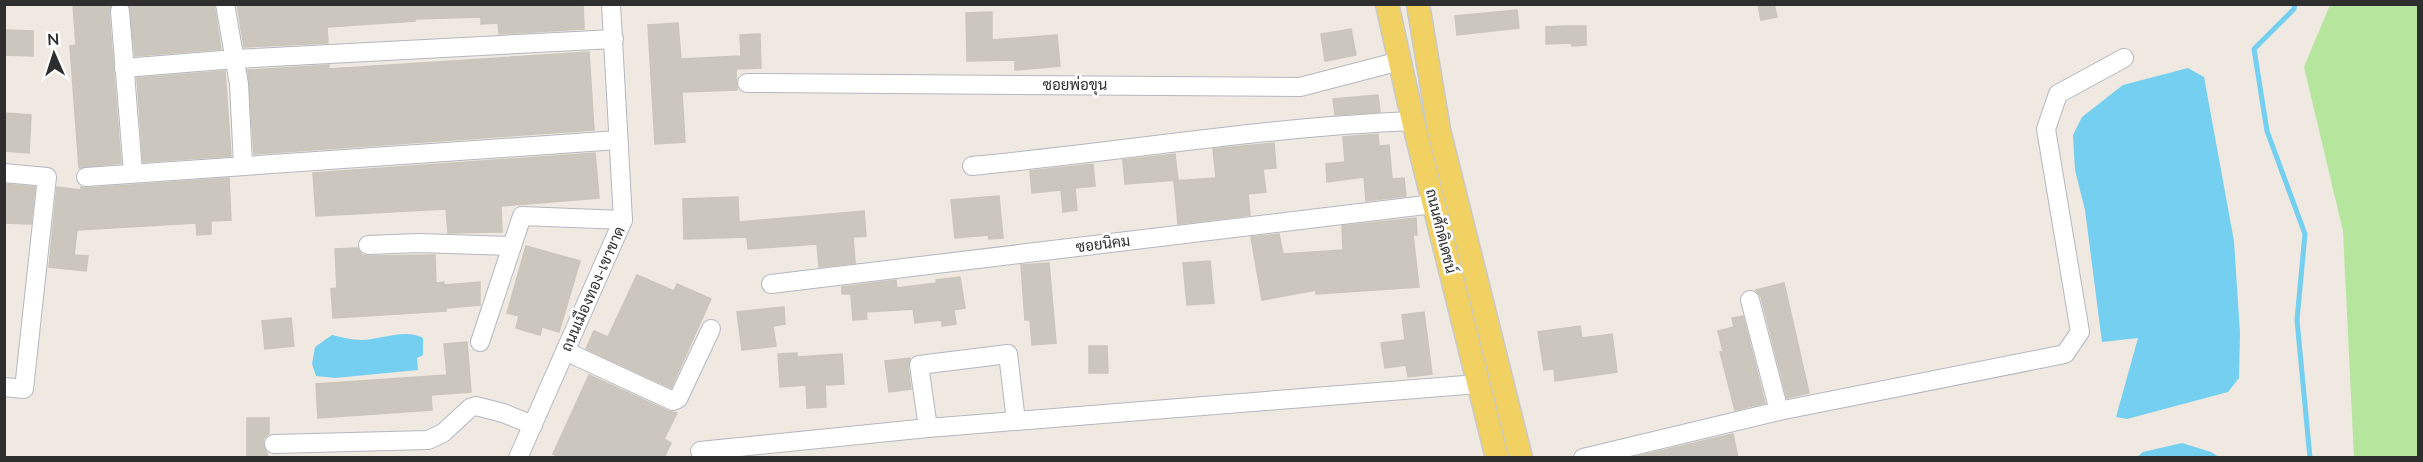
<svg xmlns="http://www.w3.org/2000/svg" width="2423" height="462" viewBox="0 0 2423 462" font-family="Mulish,Sarabun,sans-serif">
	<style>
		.green { fill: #b6e59e }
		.water { fill: #75cff0 }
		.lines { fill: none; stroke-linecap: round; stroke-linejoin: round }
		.stream { stroke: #75cff0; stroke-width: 5 }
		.building { fill: #cbc7bf; stroke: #cbc5ba; stroke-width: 1.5 }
		.minor-casing { stroke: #b4b7c1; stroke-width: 20 }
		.major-casing { stroke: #c9c9c9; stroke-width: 25 }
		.minor { stroke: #fff; stroke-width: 18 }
		.major { stroke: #f2d163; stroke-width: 22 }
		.labels { text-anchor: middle; stroke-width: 5; stroke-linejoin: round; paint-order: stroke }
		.street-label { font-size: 15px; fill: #2e2e2e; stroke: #fff }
	</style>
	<rect width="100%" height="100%" fill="#efe9e1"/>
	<path class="green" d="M2330 5H2418V457H2354L2343 231 2304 67Z"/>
	<g class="water">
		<path d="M2188 68 2204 77 2234 241 2240 333 2239 378 2228 392 2127 419 2116 417 2138 338 2102 342 2085 210 2075 170 2073 135 2082 117 2123 85Z"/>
		<path d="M332 335C341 337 352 340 361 340 380 340 405 328 423 338V355L417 358 418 370 335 378 316 376 312 364 315 347Z"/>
		<path d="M2182 443 2211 452 2219 457H2137L2143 452Z"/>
	</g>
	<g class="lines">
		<path class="stream" d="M2295 4 2294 9 2254 49 2267 131 2305 234 2297 320 2310 458"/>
	</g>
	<g class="building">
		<path d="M73 4H111L109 12 121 163 79 168 70 46 76 45Z"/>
		<path d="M129 4H214L221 49 135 56Z"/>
		<path d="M237 4H583L584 29 499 34 498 23 481 24V17L415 19V21L327 27 328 43 244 47Z"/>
		<path d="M1758 4H1774L1777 17 1761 20Z"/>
		<path d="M1517 10 1519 28 1457 35 1455 16Z"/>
		<path d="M992 12V40L1057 35 1060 66 1015 70V60L967 61 966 13Z"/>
		<path d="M678 23 681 59 741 56 740 35 760 34 761 68 736 69 737 90 682 92 685 142 655 144 648 25Z"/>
		<path d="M1565 26H1586V45L1572 46 1571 43 1546 44V27Z"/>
		<path d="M1351 29 1356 55 1325 61 1321 34Z"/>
		<path d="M4 30 33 31V56L4 55Z"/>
		<path d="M589 52 594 130 254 154 248 70 329 65V69Z"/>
		<path d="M225 71 231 156 143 162 137 78Z"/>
		<path d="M1378 95 1380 112 1335 115 1333 99Z"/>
		<path d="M4 113 31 115 29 153 4 151Z"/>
		<path d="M1378 134 1379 146 1389 145 1392 179 1404 178 1406 196 1366 201 1364 177 1327 182 1326 164 1345 162 1343 137Z"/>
		<path d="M1274 143 1276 168 1263 169 1266 192 1248 194 1250 215 1178 224 1174 181 1216 178 1213 149Z"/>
		<path d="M595 153 599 198 501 206 502 232 448 233 446 209 316 216 313 173Z"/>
		<path d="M1175 154 1178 180 1125 184 1123 160Z"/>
		<path d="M1093 164 1095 186 1075 188 1077 210 1063 212 1061 190 1032 193 1030 171Z"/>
		<path d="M229 178 231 220 211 221V234L197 235 196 223 77 230 74 255 88 256 86 271 49 267 57 187 81 190V187L87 188Z"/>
		<path d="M4 184 35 187 31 224 4 223Z"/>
		<path d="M999 196 1003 238 989 239 988 235 955 238 951 200Z"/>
		<path d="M738 197 739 222 864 211 866 236 853 237 855 263 819 267 817 244 748 249 747 237 684 239 683 199Z"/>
		<path d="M1416 218 1417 235H1413L1419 287 1316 294V290L1262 300 1251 237 1279 234 1283 254 1343 250 1342 226Z"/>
		<path d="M526 246 580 261 559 332 542 327 540 335 516 328 519 316 507 313Z"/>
		<path d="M357 248 362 255 368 256 435 255 436 283 444 282V285L480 282V305L446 308V311L333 318 331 289 337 288 335 249Z"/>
		<path d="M1210 261 1214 303 1187 305 1183 263Z"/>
		<path d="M1049 263 1056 343 1032 345 1030 320H1025L1021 265Z"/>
		<path d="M637 275 674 291 677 284 711 299 671 388 586 349 594 331 608 337Z"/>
		<path d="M960 277 965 308 954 310 956 324 942 326V320L915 323 913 309 866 312 867 319 853 320 851 294H842V287L896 280 897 288 937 283 936 280Z"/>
		<path d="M1784 283 1809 393 1787 398 1761 297 1756 290Z"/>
		<path d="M784 307 785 324 773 326 776 346 742 350 737 312Z"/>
		<path d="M1424 312 1432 374 1408 377 1406 365 1385 368 1381 343 1405 340 1402 315Z"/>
		<path d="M1743 316 1765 403 1735 410 1720 352 1723 351 1718 331 1734 327 1732 318Z"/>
		<path d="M291 318 294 346 265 349 262 321Z"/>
		<path d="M1580 326 1582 338 1612 334 1617 372 1555 381 1554 369 1544 370 1538 332Z"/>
		<path d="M467 342 471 392 431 395 432 410 318 418 316 384 447 375 444 344Z"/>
		<path d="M1089 346H1107L1108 373H1089Z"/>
		<path d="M797 353V357L842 354 844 384 825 385 826 407 807 408 806 385 780 387 778 354Z"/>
		<path d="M910 358 908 367 911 389 889 392 885 361Z"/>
		<path d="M589 375 668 411 677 413 664 439 671 443 664 458H561L553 454Z"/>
		<path d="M247 418H269V434L264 438 263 444 269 458H247Z"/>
		<path d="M1733 434 1738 458H1634V457Z"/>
	</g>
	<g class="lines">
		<defs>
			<g id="minor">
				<path d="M225 4 239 84 243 165"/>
				<path d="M120 11 133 172"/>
				<path d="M124 68 235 59 614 39"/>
				<path d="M747 83 1300 87 1400 61"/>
				<path d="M972 166C1119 152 1265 127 1413 121"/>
				<path d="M4 173 47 177 24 389 4 387"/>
				<path d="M86 177 618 140"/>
				<path d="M368 245 419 243 512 246"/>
				<path d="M771 284 1434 204"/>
				<path d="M1750 300 1779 411"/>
				<path d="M480 342 522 216 623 220"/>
				<path d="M565 351 673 401 678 399 711 329"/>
				<path d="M928 428 919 365 1008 354 1016 421"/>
				<path d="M274 444 428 440 443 433 470 408 476 406 503 413 533 425"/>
				<path d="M700 451 928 428 1478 384"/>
				<path d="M518 458 623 220 611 4"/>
				<path d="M1583 458 1779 411 2065 354 2080 332 2046 129 2058 94 2124 58"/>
			</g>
			<g id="major">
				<path d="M1387 4 1413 121 1497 458"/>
				<path d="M1418 4 1439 130 1521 458"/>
			</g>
		</defs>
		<use href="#minor" class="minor-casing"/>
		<use href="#major" class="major-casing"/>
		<use href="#minor" class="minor"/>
		<use href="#major" class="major"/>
	</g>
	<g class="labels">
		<g class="street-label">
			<text x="1075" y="90">ซอยพ่อขุน</text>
			<text transform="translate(1441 231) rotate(76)" y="5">ถนนศักดิเดชน์</text>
			<text transform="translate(1103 244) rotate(-7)" y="5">ซอยนิคม</text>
			<text transform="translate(593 289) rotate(-66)" y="5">ถนนเมืองทอง-เขาขาด</text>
		</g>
	</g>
	<rect width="2423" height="462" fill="none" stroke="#2e2e2e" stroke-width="12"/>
	<g transform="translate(54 54) rotate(357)" stroke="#ffffff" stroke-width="4.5" paint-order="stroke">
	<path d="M0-4.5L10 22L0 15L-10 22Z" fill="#2e2e2e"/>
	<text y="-9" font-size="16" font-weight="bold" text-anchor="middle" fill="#2e2e2e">N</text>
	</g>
</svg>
